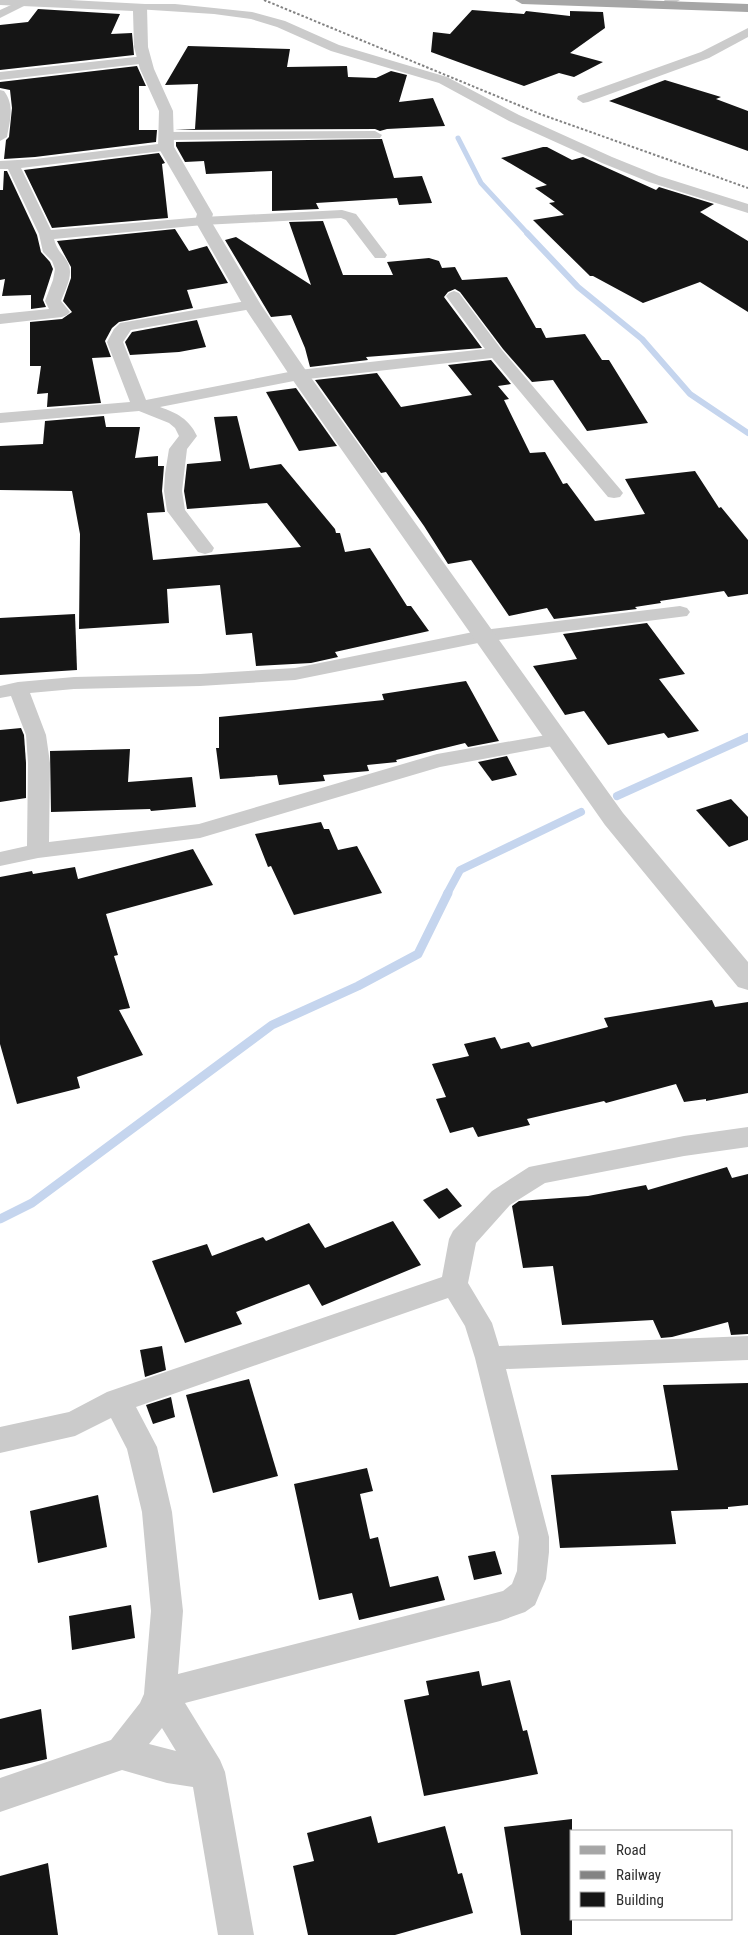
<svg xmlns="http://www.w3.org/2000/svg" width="748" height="1935" viewBox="0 0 748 1935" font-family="'Roboto Condensed',sans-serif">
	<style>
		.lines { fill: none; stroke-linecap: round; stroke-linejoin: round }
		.stream-far3 { stroke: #c5d5ee; stroke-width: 5 }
		.stream-far2 { stroke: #c5d5ee; stroke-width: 6 }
		.stream-far1 { stroke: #c5d5ee; stroke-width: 8 }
		.stream { stroke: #c5d5ee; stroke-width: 9 }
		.building { fill: #151515 }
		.minor { fill: #cbcbcb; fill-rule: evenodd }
		.tertiary { fill: #cbcbcb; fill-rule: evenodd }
		.primary { fill: #a6a6a6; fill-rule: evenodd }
		.rail { stroke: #838383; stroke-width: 2; stroke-dasharray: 2.5 2; stroke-linecap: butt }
	</style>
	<rect width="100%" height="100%" fill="#fff"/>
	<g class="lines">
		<path class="stream-far3" d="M458 138 481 183 528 234"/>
		<path class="stream-far2" d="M527 233 578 287 642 339 690 394 748 433"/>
		<g class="stream-far1">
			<path d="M617 796 748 737"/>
			<path d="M447 894 460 870 581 812"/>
		</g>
		<path class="stream" d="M0 1219 32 1203 272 1025 358 986 418 954 448 893"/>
	</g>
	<g class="building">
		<path d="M38 9 120 14 111 34 132 33 134 55 0 70V25L28 22Z"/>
		<path d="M472 10 524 14 526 11 570 16V11L603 12 605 28 570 53 603 62 574 77 559 73 524 86 431 52 433 32 450 34Z"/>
		<path d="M188 46 290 49 287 67 347 66 348 77 376 78 391 71 407 75 399 102 433 98 445 126 387 129 380 131 375 129 175 130 195 129 198 84 165 85Z"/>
		<path d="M137 66 146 86H139V130H157L156 142 35 157 4 159 6 140 9 137 12 108 10 90 0 88V82Z"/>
		<path d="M665 80 721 97 716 99 748 111V151L609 101Z"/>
		<path d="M382 139 394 178 422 176 432 203 399 205 397 198 316 203 319 209 272 211V171L206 174 204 161 185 162 176 146V142Z"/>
		<path d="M543 147H547L572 160 583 157 656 190 659 187 714 204 700 212 748 241V312L700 282 643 303 593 276H590L533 220 564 215 549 203 555 202 535 188 547 185 501 158Z"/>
		<path d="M159 153 165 163 162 164 168 218 52 228 24 170Z"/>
		<path d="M4 171H7L37 235 41 252 50 262 53 269 43 300 46 307 31 309V295L2 296 5 279 0 280V190H3Z"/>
		<path d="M323 221 343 275H393L387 262 429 258 439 261 442 268 455 267 462 280 507 277 536 328H541L546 338 585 334 602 360H609L648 423 587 431 553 380 532 382 503 349 460 292 455 289 448 292 444 297 482 348 366 357 368 360 310 367 305 348 291 315 271 317 225 240 236 237 311 285 289 222Z"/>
		<path d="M175 229 189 251 207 246 228 283 187 290 193 308 119 322 112 328 105 341 111 357 92 358 101 403 47 407 48 393 37 394 41 366H30V322L62 319 72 312 63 301 71 278V267L57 241Z"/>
		<path d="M197 320 206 347 179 352 130 355 125 342 132 332Z"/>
		<path d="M491 360 511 384 498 386 509 399 504 400 530 453 545 452 563 484 567 483 595 521 645 514 625 479 695 471 719 508 721 507 748 540V594L728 597 724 591 660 601 661 603 635 607 637 609 554 619 547 608 509 616 471 560 448 564 424 526 386 472 381 473 315 380 377 373 401 407 472 395 448 365Z"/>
		<path d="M296 388 337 446 299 451 266 392Z"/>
		<path d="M104 416 106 427H140L135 458 158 456V466H164L162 491 165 512 147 513 153 560 301 547 267 503 187 509 184 491 187 464 221 461 214 417 237 416 250 469 281 464 335 529 336 533H340L345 552 370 548 407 606H411L429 631 335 652 338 657 311 663 256 666 252 633 226 635 220 585 167 589 169 623 79 629 80 534 72 491 0 490V446L43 444 45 421Z"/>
		<path d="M75 614 77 670 0 675V618Z"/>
		<path d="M647 623 685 674 659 679 699 731 668 738 664 733 608 745 584 711 565 715 533 666 577 659 563 634Z"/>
		<path d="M466 681 499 741 468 747 465 743 396 760 397 762 367 765 369 771 323 775 325 781 279 785 277 775 220 779 216 748H219V717L384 700 382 694Z"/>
		<path d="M21 728 24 735 26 763V798L0 802V730Z"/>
		<path d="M130 749 128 782 192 777 196 807 151 811 150 809 51 812 50 751Z"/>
		<path d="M507 756 517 775 492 781 478 762Z"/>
		<path d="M731 799 748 817V840L729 847 696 810Z"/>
		<path d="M321 822 324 829H329L338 850 357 846 382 893 294 915 271 866 268 867 255 834Z"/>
		<path d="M193 849 213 885 106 914 118 955 114 956 130 1008 119 1010 143 1055 77 1077 80 1088 17 1104 0 1044V877L32 871 33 874 75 867 78 879Z"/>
		<path d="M712 1000 715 1007 748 1002V1093L706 1101V1099L684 1102 676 1084 606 1103 604 1101 527 1119 530 1125 478 1137 473 1127 450 1133 436 1099 446 1097 432 1064 469 1056 464 1044 495 1037 501 1049 529 1042 532 1047 608 1027 604 1018Z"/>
		<path d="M727 1167 732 1178 748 1174V1334L731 1335 728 1322 672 1337 661 1338 653 1320 562 1325 553 1266 523 1268 512 1206 519 1201 588 1196 646 1185 648 1190Z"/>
		<path d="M447 1188 462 1206 439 1219 423 1200Z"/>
		<path d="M393 1221 421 1265 322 1306 309 1284 236 1312 242 1324 185 1343 152 1261 207 1244 212 1256 263 1237 266 1241 309 1223 325 1248Z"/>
		<path d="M162 1346 166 1370 145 1377 140 1350Z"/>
		<path d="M249 1379 278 1476 213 1493 186 1395Z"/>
		<path d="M748 1383V1505L728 1507V1509L671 1511 676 1544 560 1548 551 1475 678 1470 663 1385Z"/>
		<path d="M171 1397 175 1417 153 1424 146 1405Z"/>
		<path d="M367 1468 373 1491 360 1494 370 1539 378 1537 390 1587 438 1576 445 1600 359 1620 352 1593 319 1600 294 1484Z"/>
		<path d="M98 1495 107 1547 38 1563 30 1511Z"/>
		<path d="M495 1551 502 1574 474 1580 468 1556Z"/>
		<path d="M131 1605 135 1638 72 1650 69 1616Z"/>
		<path d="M479 1671 482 1686 510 1680 523 1731 527 1730 538 1774 424 1796 404 1700 429 1695 426 1681Z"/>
		<path d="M41 1709 47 1759 0 1770V1719Z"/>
		<path d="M371 1816 378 1843 445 1826 458 1874 462 1873 473 1913 395 1935H308L293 1866 314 1861 307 1833Z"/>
		<path d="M572 1819V1935H521L504 1827Z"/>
		<path d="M48 1863 58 1935H0V1876Z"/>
	</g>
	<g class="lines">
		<g class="minor">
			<path d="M22 0 28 1 30 3 0 18V10Z"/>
			<path d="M140 4H175L214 8 252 12 285 21 339 45 447 77 519 115 612 157 659 176 748 204V213L649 182 602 163 509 121 439 83 331 51 277 27 251 19 214 14 136 9 134 7 136 5Z"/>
			<path d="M748 28V37L709 58 588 102 583 103 577 99 578 96 701 52Z"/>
			<path d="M144 56 150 60 148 63 0 80V72Z"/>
			<path d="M0 90 4 91C15 106 10 120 7 137L0 141Z"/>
			<path d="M375 131 382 135 380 138 167 140 160 136 167 132Z"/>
			<path d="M166 143 173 147 171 150 21 168 51 230 203 217 342 210 356 214 387 255 385 258H375L346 220 341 218 203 225 54 239C58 253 62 252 68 263 74 275 65 290 61 301L70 312 67 315 62 317 0 324V314L49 309 45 301 53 280 55 269 52 261 43 252 39 234 8 169H0V161L35 159Z"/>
			<path d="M454 291 459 293 502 350 620 489 623 493 620 497 614 498 608 497 492 358 299 380 160 407C177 413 189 419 197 436L187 449 182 491 185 510 214 548 212 552 205 554 198 552 167 511 164 491 165 474 169 449 179 436 175 428 169 423 139 411 0 423V413L130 402 107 342 114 329 120 323 252 300 257 302 260 305 257 308 131 330 123 342 146 400 299 370 485 349 446 296 449 293Z"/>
			<path d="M680 606 687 608 690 612 687 616 483 642 295 680 200 686 74 689 30 693 46 735 50 763 49 842 199 824 437 754 558 733 565 734 568 739 565 744 558 745 440 767 200 838 38 858 0 866V852L27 846 28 763 26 735 11 696 0 698V686L18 682 74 677 200 674 295 668 483 630Z"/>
			<path d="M748 1127V1147L684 1156 545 1183 510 1205 476 1243 468 1283 492 1323 499 1346 748 1336V1360L506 1369 549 1537V1552L546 1579 535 1605 525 1612 500 1621 185 1703 220 1760 225 1772 254 1935H218L193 1787 167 1783 122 1770 0 1812V1778L111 1740 140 1703 144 1694 151 1611 142 1512 127 1449 111 1418 75 1436 0 1453V1427L69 1412 107 1392 442 1277 449 1239 453 1231 492 1191 529 1167 684 1136ZM448 1298 465 1326 475 1358 519 1537 517 1571 512 1584 503 1591 480 1597 178 1674 183 1611 172 1512 157 1447 136 1407ZM162 1728 176 1751 149 1744Z"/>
		</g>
		<g class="tertiary">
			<path d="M0 0H70L145 4 147 7 148 47 154 69 173 111 174 147 213 214 211 221 261 305 307 372 623 813 748 962V990L738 987 605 825 292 379 243 305 195 221 197 214 158 147 159 111 140 69 134 47 133 11 0 5Z"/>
			<path d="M664 0H680L673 4 666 3Z"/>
		</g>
		<path class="primary" d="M515 0H636L748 4V12L522 4Z"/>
		<path class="rail" d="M264 0 540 114 748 188"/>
	</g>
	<rect x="570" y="1830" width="162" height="90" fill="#ffffff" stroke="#ababab"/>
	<rect x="580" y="1846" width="25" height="8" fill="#a6a6a6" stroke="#ababab"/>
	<text x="616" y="1855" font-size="15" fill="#2e2e2e">Road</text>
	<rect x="580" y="1871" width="25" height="8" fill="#838383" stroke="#ababab"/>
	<text x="616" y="1880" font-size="15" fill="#2e2e2e">Railway</text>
	<rect x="580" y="1892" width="25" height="15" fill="#151515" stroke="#ababab"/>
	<text x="616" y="1905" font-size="15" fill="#2e2e2e">Building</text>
</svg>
